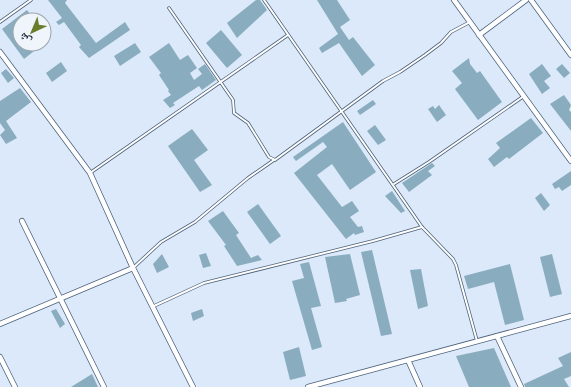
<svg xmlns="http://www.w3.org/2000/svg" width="571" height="387" viewBox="0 0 571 387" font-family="'Alegreya Sans','Noto Naskh Arabic',sans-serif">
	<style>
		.building { fill: #89adbe }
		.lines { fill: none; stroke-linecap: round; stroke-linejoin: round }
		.lane-casing { stroke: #4d6179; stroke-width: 3.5 }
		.street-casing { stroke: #4d6179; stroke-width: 6 }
		.lane { stroke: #fff; stroke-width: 2 }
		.street { stroke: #fff; stroke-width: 4.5 }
	</style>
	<rect width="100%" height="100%" fill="#dbe9fa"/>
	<g class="building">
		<path d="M48 0H67L65 3 96 43 125 22 130 30 89 58 79 47 81 45 64 22 59 25 56 22 62 18Z"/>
		<path d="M256 0H260L267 10 237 38 227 23Z"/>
		<path d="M317 0H337L350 20 340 27 349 40 353 37 375 65 362 76 339 43 322 53 319 48 338 34Z"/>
		<path d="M27 10 34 20H20V44H43L24 59 2 29Z"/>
		<path d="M221 30 242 55 227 68 206 43Z"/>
		<path d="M135 43 141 52 120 66 114 56Z"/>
		<path d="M169 43 180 60 188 55 197 68 190 73 194 80 202 74 198 69 205 64 216 80 202 90 199 86 173 103 175 105 170 108 163 100 171 95 168 91 169 90 159 75 161 73 149 57Z"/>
		<path d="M469 58 470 64 477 73 480 71 502 102 478 120 455 89 462 83 452 71Z"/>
		<path d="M61 62 67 71 52 82 46 73Z"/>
		<path d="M542 64 551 76 544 81 550 88 542 94 529 74Z"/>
		<path d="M562 64 570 73 564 78 556 69Z"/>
		<path d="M6 69 14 78 8 83 1 73Z"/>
		<path d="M20 88 31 102 6 121 17 138 6 144 0 135 5 130 0 123V101Z"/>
		<path d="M564 95 571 105 569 110 571 112V131L550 104Z"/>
		<path d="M373 100 376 104 360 115 357 111Z"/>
		<path d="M439 105 446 115 437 122 428 109 433 106 435 109Z"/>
		<path d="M531 118 543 133 509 159 507 157 494 167 488 159 500 148 496 143Z"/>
		<path d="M343 122 376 172 350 190 332 164 317 175 342 207 352 201 359 211 350 217 358 227 362 226 364 232 355 235 354 233 346 239 294 173 327 147 323 142 296 161 293 157Z"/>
		<path d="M375 125 386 140 378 145 367 131Z"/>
		<path d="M192 129 208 150 194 160 212 185 200 192 168 146Z"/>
		<path d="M432 163 435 166 428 171 432 175 409 192 402 183Z"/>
		<path d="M571 171V185L562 191 559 187 555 189 552 184Z"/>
		<path d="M392 191 405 211 401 213 385 196Z"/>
		<path d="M541 193 550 205 544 211 535 198Z"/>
		<path d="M258 204 281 236 270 244 247 212Z"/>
		<path d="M223 211 239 233 236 235 251 258 258 255 262 260 237 266 224 246 226 245 208 221Z"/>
		<path d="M372 250 392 334 381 336 361 252Z"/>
		<path d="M206 253 211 266 203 268 199 255Z"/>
		<path d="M162 254 169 267 157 273 153 264Z"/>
		<path d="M350 254 360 295 346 299 347 301 335 303 325 257Z"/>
		<path d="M552 254 562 294 550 297 540 257Z"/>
		<path d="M309 262 321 306 311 308 322 347 312 350 292 281 304 278 300 264Z"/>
		<path d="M510 264 524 320 505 325 494 282 468 289 464 276Z"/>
		<path d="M421 269 428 306 418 309 410 270Z"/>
		<path d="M56 309 65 324 60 328 51 311Z"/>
		<path d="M202 309 204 316 193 321 191 313Z"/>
		<path d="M299 347 306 376 290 380 283 352Z"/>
		<path d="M494 348 511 387H469L456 356Z"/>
		<path d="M571 352V376L564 379 569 387H525L524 384 563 366 558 358Z"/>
		<path d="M92 374 98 387H71Z"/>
	</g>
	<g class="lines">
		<defs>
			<g id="lane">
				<path d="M264 0 422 227 453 259 456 265 477 341"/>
				<path d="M169 8 233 100 234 113 248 123 269 157 275 160 383 81 400 72 425 55 441 43 451 32 470 22"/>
				<path d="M0 22 31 0"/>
				<path d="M90 173 288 35"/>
				<path d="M394 184 429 162 524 96"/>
				<path d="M133 268 161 242 195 222 248 178 274 160"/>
				<path d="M154 306 204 283 373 241 422 227"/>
			</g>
			<g id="street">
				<path d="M454 0 571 161"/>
				<path d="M531 0 571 55"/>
				<path d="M479 35 526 0"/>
				<path d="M0 52 90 173 133 268 193 387"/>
				<path d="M22 221 104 387"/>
				<path d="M0 324 133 268"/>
				<path d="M497 336 521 387"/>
				<path d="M0 357 15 387"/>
				<path d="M408 360 420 387"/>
				<path d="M308 387 571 316"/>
			</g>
		</defs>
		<use href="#lane" class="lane-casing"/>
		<use href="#street" class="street-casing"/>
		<use href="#lane" class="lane"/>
		<use href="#street" class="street"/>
	</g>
	<g transform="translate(32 32) rotate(224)"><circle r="19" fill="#f0f5fb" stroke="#9ea5ac"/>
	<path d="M0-3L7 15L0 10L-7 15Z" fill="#687c2c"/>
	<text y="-6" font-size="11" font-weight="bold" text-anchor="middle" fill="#232c36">ش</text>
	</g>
</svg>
